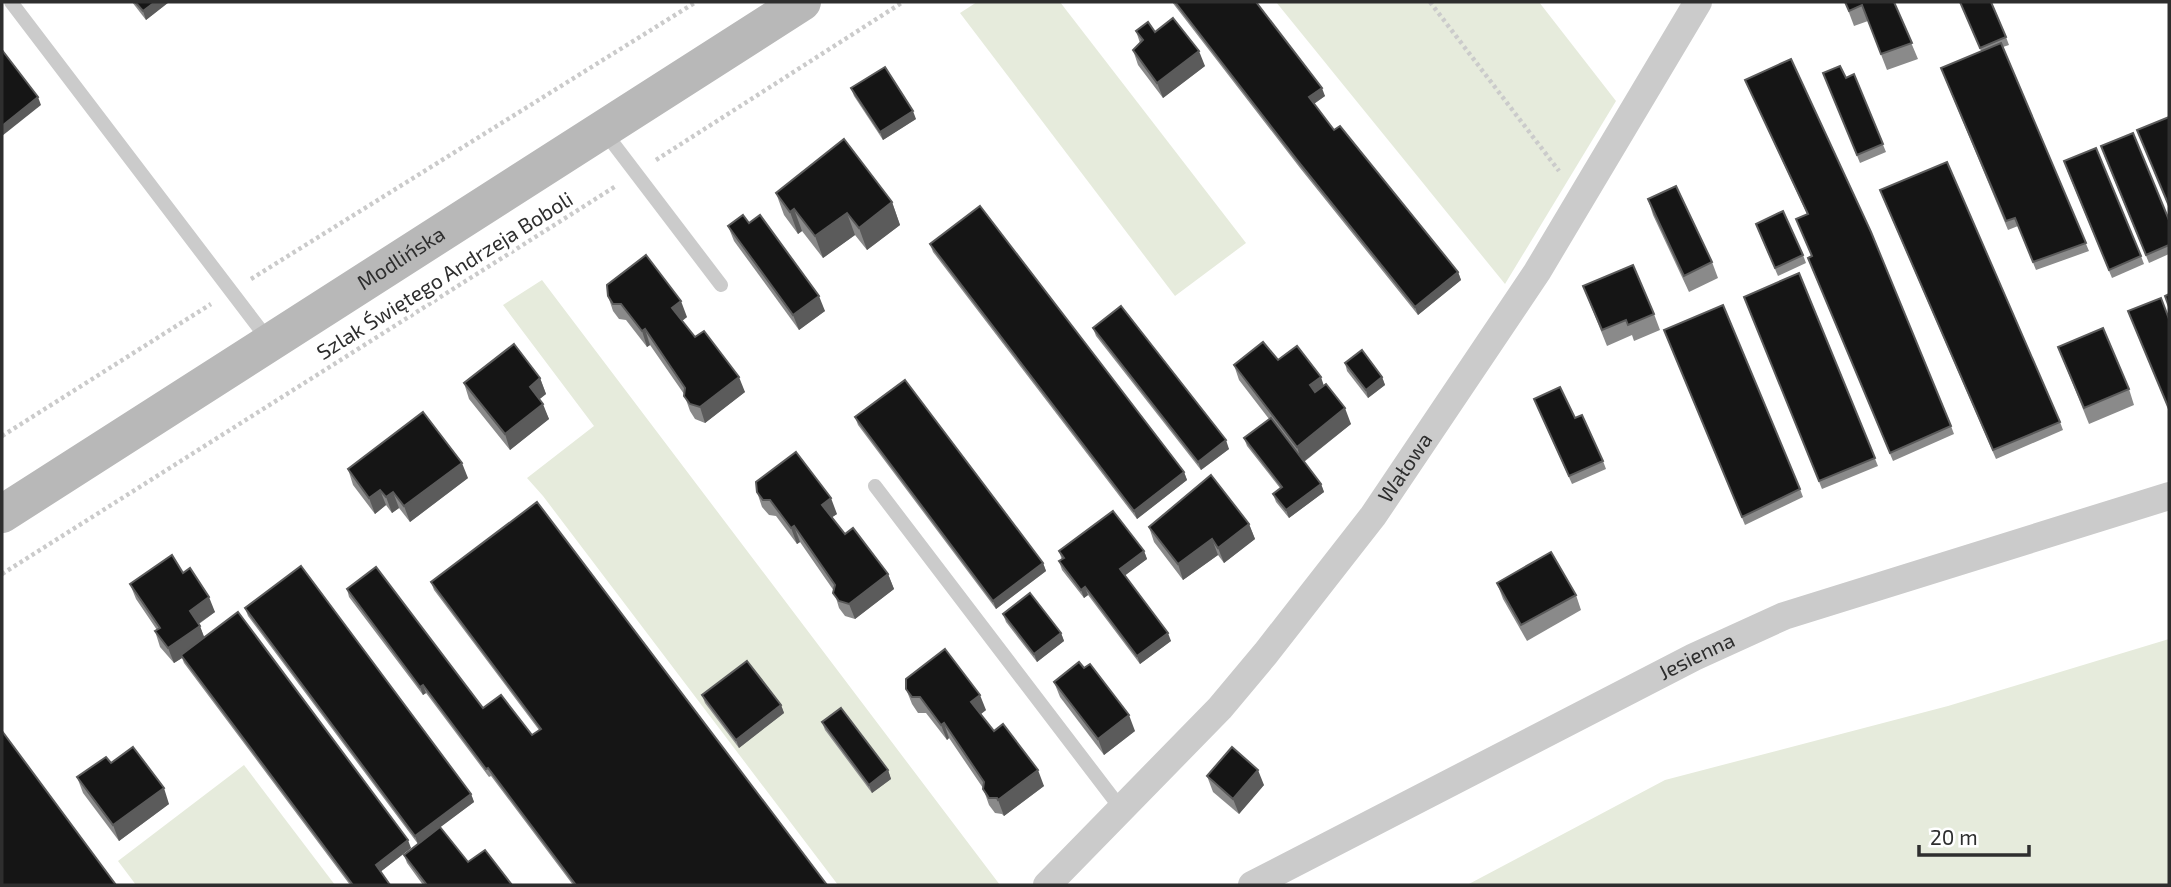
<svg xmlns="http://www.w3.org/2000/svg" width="2171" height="887" viewBox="0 0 2171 887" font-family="'Exo 2',sans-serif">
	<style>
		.green { fill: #e6ebdc }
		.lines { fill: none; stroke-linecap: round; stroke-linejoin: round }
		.path { stroke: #cbcbcb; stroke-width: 4.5; stroke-dasharray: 3.5 3.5; stroke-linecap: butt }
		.service { stroke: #cbcbcb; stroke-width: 14 }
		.minor { stroke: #cbcbcb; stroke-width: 28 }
		.secondary { stroke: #b8b8b8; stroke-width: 38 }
		.wall { fill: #8a8a8a }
		.shaded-wall { fill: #5b5b5b }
		.building { fill: #151515; stroke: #5b5b5b; stroke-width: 2 }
		.labels { text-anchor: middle; stroke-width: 7; stroke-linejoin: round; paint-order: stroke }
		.street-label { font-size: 21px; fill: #2e2e2e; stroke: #fff }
	</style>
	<rect width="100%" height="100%" fill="#fff"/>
	<g class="green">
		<path d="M977 2H1060L1246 243 1175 296 960 13Z"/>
		<path d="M1276 2H1539L1616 101 1505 284Z"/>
		<path d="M542 280 1000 885H838L543 496 527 478 594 426 503 305Z"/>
		<path d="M2169 639V885H1467L1665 780 1948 706Z"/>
		<path d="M244 765 335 885H136L118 861Z"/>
	</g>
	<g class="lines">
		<g class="path">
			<path d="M1430 2 1559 171"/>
			<path d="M656 160 903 2"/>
			<path d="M251 279 696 2"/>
			<path d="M2 436 211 304"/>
			<path d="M2 574 616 186"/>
		</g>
		<g class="service">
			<path d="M11 2 269 341"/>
			<path d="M603 130 721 285"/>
			<path d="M875 486 1122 810"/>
		</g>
		<g class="minor">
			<path id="s1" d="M1047 885 1220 708 1266 653 1373 516 1537 272 1698 2"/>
			<path id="s2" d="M1252 885 1694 657 1784 616 2169 496"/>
		</g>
		<path class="secondary" id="s3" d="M2 514 802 2"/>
	</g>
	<g class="wall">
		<path d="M132 2H169L146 20Z"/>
		<path d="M1172 2H1256L1325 96 1314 104 1334 130 1458 272 1461 280 1418 315 1300 168Z"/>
		<path d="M1845 2H1894L1918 59 1887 70 1868 21 1854 26Z"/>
		<path d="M1960 2 2006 37 2009 45 2003 47 2089 251 2036 270 2018 226 2008 230 1944 76 1981 51Z"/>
		<path d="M1136 31 1155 32 1205 66 1163 98 1138 65 1133 50 1140 43Z"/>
		<path d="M1823 73 1846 78 1854 74 1886 152 1860 163Z"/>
		<path d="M1745 80 1951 426 1954 434 1893 461 1811 266 1812 256 1796 219 1807 214Z"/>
		<path d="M851 88 916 119 883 140 854 96Z"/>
		<path d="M2104 155 2169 220V254L2149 263Z"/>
		<path d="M2067 170 2141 256 2144 264 2112 278Z"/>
		<path d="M776 193 892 202 900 225 867 250 855 235 823 258 802 231 798 234 784 215Z"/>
		<path d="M1883 198 2060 422 2063 430 1996 459Z"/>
		<path d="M1648 199 1712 262 1718 278 1689 292 1653 215Z"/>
		<path d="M749 223 825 311 799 330 734 241 728 226Z"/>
		<path d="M1759 232 1803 255 1806 263 1778 276Z"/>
		<path d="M930 244 1184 472 1187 480 1137 519 933 252Z"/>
		<path d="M1799 273 1878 466 1822 489 1744 297Z"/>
		<path d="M1583 286 1654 314 1660 330 1634 341 1632 335 1607 346Z"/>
		<path d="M608 296 687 317 682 321 695 337 745 392 705 423 695 419 690 411 684 394 650 345 647 347 626 320 619 319 613 311Z"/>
		<path d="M1093 328 1229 449 1201 470 1096 336Z"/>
		<path d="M1667 338 1800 489 1803 497 1745 525Z"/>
		<path d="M2058 347 2129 389 2134 405 2089 424Z"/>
		<path d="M1278 360 1324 386 1351 424 1304 462 1321 484 1324 492 1289 518 1276 502 1273 494 1280 488 1247 446 1244 438 1269 419 1239 380 1234 365Z"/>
		<path d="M1345 363 1382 377 1385 385 1368 398 1347 371Z"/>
		<path d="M540 378 546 394 539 399 549 419 510 450 469 399 464 383Z"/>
		<path d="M1534 399 1575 418 1603 461 1606 469 1572 484Z"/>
		<path d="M855 417 1043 563 1046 571 996 609 858 425Z"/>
		<path d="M348 469 468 478 410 522 399 508 392 513 386 505 375 514 353 485Z"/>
		<path d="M757 492 837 514 832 517 845 534 888 574 894 589 855 619 845 616 839 608 834 591 800 542 797 544 776 516 769 515 762 507Z"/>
		<path d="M1249 524 1255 539 1224 563 1218 555 1183 580 1154 542 1149 527Z"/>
		<path d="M1059 551H1144L1147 559 1125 575 1171 641 1140 664 1088 595 1084 598 1062 570 1059 561 1062 560Z"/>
		<path d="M183 573 215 612 199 624 204 637 411 848 380 872 390 885H350L184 663 182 658 174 663 160 647 155 631 157 630 136 599 130 584Z"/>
		<path d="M431 582 827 885H573L491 776 489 777 426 693 423 695 349 597 347 589 483 708 532 735 539 730 434 590Z"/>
		<path d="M1497 583 1576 595 1581 610 1527 641 1503 599Z"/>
		<path d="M245 608 471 794 474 802 440 827 468 862 512 885H423L407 863 404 855 418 844 248 616Z"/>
		<path d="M1003 614 1061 633 1064 641 1037 662 1006 622Z"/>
		<path d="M1054 682 1135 731 1104 755 1060 697Z"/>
		<path d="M906 689 986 710 981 714 994 731 1044 786 1004 816 1002 814 995 813 989 805 983 788 949 738 947 740 926 713H918L912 704Z"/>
		<path d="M702 695 781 705 784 713 739 748 705 703Z"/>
		<path d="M822 722 888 770 891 779 872 793 825 730Z"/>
		<path d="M111 763 169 804 119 841 83 793 77 777Z"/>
		<path d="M1207 776 1264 785 1239 814 1213 792Z"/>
	</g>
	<g class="shaded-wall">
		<path d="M155 2H169L146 20 143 11Z"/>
		<path d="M1199 51 1205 66 1163 98 1157 83Z"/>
		<path d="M1322 88 1325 96 1312 105 1309 97Z"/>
		<path d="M38 97 41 105 2 136V126Z"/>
		<path d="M913 111 916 119 883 140 880 132Z"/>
		<path d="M892 202 900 225 867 250 859 228Z"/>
		<path d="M794 209 802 231 798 234 790 212Z"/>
		<path d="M847 213 855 235 823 258 815 236Z"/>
		<path d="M1458 272 1461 280 1418 315 1415 307Z"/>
		<path d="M819 296 825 311 799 330 793 315Z"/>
		<path d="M681 301 687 317 678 324 672 308Z"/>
		<path d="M645 329 650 345 647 347 642 331Z"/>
		<path d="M739 377 745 392 705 423 700 407Z"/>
		<path d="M1321 377 1326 392 1315 401 1310 385Z"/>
		<path d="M1382 377 1385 385 1368 398 1366 390Z"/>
		<path d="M540 378 546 394 535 403 530 387Z"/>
		<path d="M543 404 549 419 510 450 505 434Z"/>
		<path d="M1345 408 1351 424 1302 463 1297 447Z"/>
		<path d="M1226 440 1229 449 1201 470 1198 462Z"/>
		<path d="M462 463 468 478 410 522 404 506Z"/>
		<path d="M1184 472 1187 480 1137 519 1134 511Z"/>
		<path d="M1321 484 1324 492 1289 518 1286 510Z"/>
		<path d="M380 490 386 505 375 514 369 498Z"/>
		<path d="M393 492 399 508 392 513 386 497Z"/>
		<path d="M831 498 837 514 828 520 822 505Z"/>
		<path d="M1249 524 1255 539 1224 563 1218 548Z"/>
		<path d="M794 526 800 542 797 544 791 528Z"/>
		<path d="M1212 539 1218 555 1183 580 1178 564Z"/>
		<path d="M1144 551 1147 559 1123 577 1120 569Z"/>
		<path d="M1043 563 1046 571 996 609 993 601Z"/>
		<path d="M888 574 894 589 855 619 849 604Z"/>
		<path d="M1085 587 1088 595 1084 598 1081 590Z"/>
		<path d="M209 597 215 612 195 626 190 611Z"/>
		<path d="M200 626 206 642 181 655 182 658 174 663 168 648Z"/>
		<path d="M1061 633 1064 641 1037 662 1034 654Z"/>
		<path d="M1168 633 1171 641 1140 664 1137 656Z"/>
		<path d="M423 685 426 693 423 695 420 687Z"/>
		<path d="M980 695 986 710 977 717 971 702Z"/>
		<path d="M781 705 784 713 739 748 736 740Z"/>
		<path d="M1129 715 1135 731 1104 755 1098 739Z"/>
		<path d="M944 723 949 738 947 740 941 725Z"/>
		<path d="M888 770 891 779 872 793 869 785Z"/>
		<path d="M1038 770 1044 786 1004 816 998 800Z"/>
		<path d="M1258 770 1264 785 1239 814 1233 799Z"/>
		<path d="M164 788 169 804 119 841 113 825Z"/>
		<path d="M471 794 474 802 418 844 415 836Z"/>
		<path d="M408 840 411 848 379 873 376 865Z"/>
	</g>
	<g class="building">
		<path d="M135 2H155L143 11Z"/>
		<path d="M1175 2H1256L1322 88 1309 97 1334 130 1340 126 1458 272 1415 307 1297 160Z"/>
		<path d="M1845 2H1894L1912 43 1881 54 1862 5 1849 11Z"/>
		<path d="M1960 2H1991L2006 37 1980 48Z"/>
		<path d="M1173 18 1199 51 1157 83 1133 50 1143 40 1136 31 1148 22 1155 32Z"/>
		<path d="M2001 43 2086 243 2033 262 2015 218 2006 221 1941 68Z"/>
		<path d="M2 50 38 97 2 126Z"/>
		<path d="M1791 59 1871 232 1951 426 1890 453 1808 258 1812 256 1796 219 1808 214 1745 80Z"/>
		<path d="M1840 66 1846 78 1854 74 1883 144 1857 155 1823 73Z"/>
		<path d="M885 67 913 111 880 132 851 88Z"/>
		<path d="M2169 117V206L2137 130Z"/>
		<path d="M2133 133 2169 220V245L2146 255 2101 146Z"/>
		<path d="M844 139 892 202 859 228 847 213 815 236 794 209 790 212 776 193Z"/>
		<path d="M2096 148 2141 256 2109 270 2064 161Z"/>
		<path d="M1947 162 2060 422 1993 450 1880 190Z"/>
		<path d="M1676 186 1712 262 1684 276 1648 199Z"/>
		<path d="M980 206 1184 472 1134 511 930 244Z"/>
		<path d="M1783 211 1803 255 1775 268 1756 224Z"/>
		<path d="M743 215 749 223 760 215 819 296 793 315 728 226Z"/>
		<path d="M646 255 681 301 672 308 695 337 704 331 739 377 700 407 690 404 684 396 685 388 645 329 642 331 621 304H613L608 296 607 285Z"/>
		<path d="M1633 265 1654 314 1628 325 1626 320 1602 330 1583 286Z"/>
		<path d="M1799 273 1875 458 1819 481 1744 297Z"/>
		<path d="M2169 294V307L2165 296Z"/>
		<path d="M2161 298 2169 319V409L2128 311Z"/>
		<path d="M1723 305 1800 489 1742 517 1664 330Z"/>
		<path d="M1121 306 1226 440 1198 462 1093 328Z"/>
		<path d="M2103 328 2129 389 2084 408 2058 347Z"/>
		<path d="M1263 342 1278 360 1297 346 1321 377 1310 385 1315 392 1326 384 1345 408 1297 447 1234 365Z"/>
		<path d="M514 344 540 378 530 387 543 404 505 434 464 383Z"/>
		<path d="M1362 350 1382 377 1366 390 1345 363Z"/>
		<path d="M905 380 1043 563 993 601 855 417Z"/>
		<path d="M1560 387 1575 418 1582 415 1603 461 1569 476 1534 399Z"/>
		<path d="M423 412 462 463 404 506 393 492 386 497 380 490 369 498 348 469Z"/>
		<path d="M1271 418 1321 484 1286 510 1273 494 1282 487 1244 438Z"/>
		<path d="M796 452 831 498 822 505 845 534 853 528 888 574 849 604 839 601 833 593 835 585 794 526 791 528 770 500H763L757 492 756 482Z"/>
		<path d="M1211 475 1249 524 1218 548 1212 539 1178 564 1149 527Z"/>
		<path d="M537 502 827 885H576L488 768 486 769 423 685 420 687 347 589 376 567 483 708 501 695 532 735 541 729 431 582Z"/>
		<path d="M1113 511 1144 551 1120 569 1168 633 1137 656 1085 587 1081 590 1059 561 1064 558 1059 551Z"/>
		<path d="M1551 552 1576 595 1521 625 1497 583Z"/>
		<path d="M172 555 183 573 190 568 209 597 190 611 200 626 168 648 155 631 160 628 130 584Z"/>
		<path d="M301 566 471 794 415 836 245 608Z"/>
		<path d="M1030 593 1061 633 1034 654 1003 614Z"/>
		<path d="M238 612 408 840 376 865 390 885H353L181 655Z"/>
		<path d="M945 649 980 695 971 702 994 731 1003 724 1038 770 998 800 997 798H989L983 789 984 782 944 723 941 725 920 697H912L906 689V679Z"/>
		<path d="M747 661 781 705 736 740 702 695Z"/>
		<path d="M1079 662 1084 668 1090 664 1129 715 1098 739 1054 682Z"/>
		<path d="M841 708 888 770 869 785 822 722Z"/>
		<path d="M2 731 116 885H2Z"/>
		<path d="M133 747 164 788 113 825 77 777 106 757 111 763Z"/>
		<path d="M1232 747 1258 770 1233 799 1207 776Z"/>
		<path d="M440 827 468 862 485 850 512 885H427L404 855Z"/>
	</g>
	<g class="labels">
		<g class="street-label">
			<text dy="7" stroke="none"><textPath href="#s3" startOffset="474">Modlińska</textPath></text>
			<text transform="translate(445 276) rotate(-32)" y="7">Szlak Świętego Andrzeja Boboli</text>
			<text dy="7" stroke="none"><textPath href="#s1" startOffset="551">Wałowa</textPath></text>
			<text dy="7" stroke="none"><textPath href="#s2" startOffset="500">Jesienna</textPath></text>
		</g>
	</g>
	<rect width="2171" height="887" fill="none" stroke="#2e2e2e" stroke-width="7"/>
	<path d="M1919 845v10h110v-10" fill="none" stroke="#2e2e2e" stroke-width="3.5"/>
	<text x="1930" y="845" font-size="21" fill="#2e2e2e" stroke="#ffffff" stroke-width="5" paint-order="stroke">20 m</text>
</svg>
